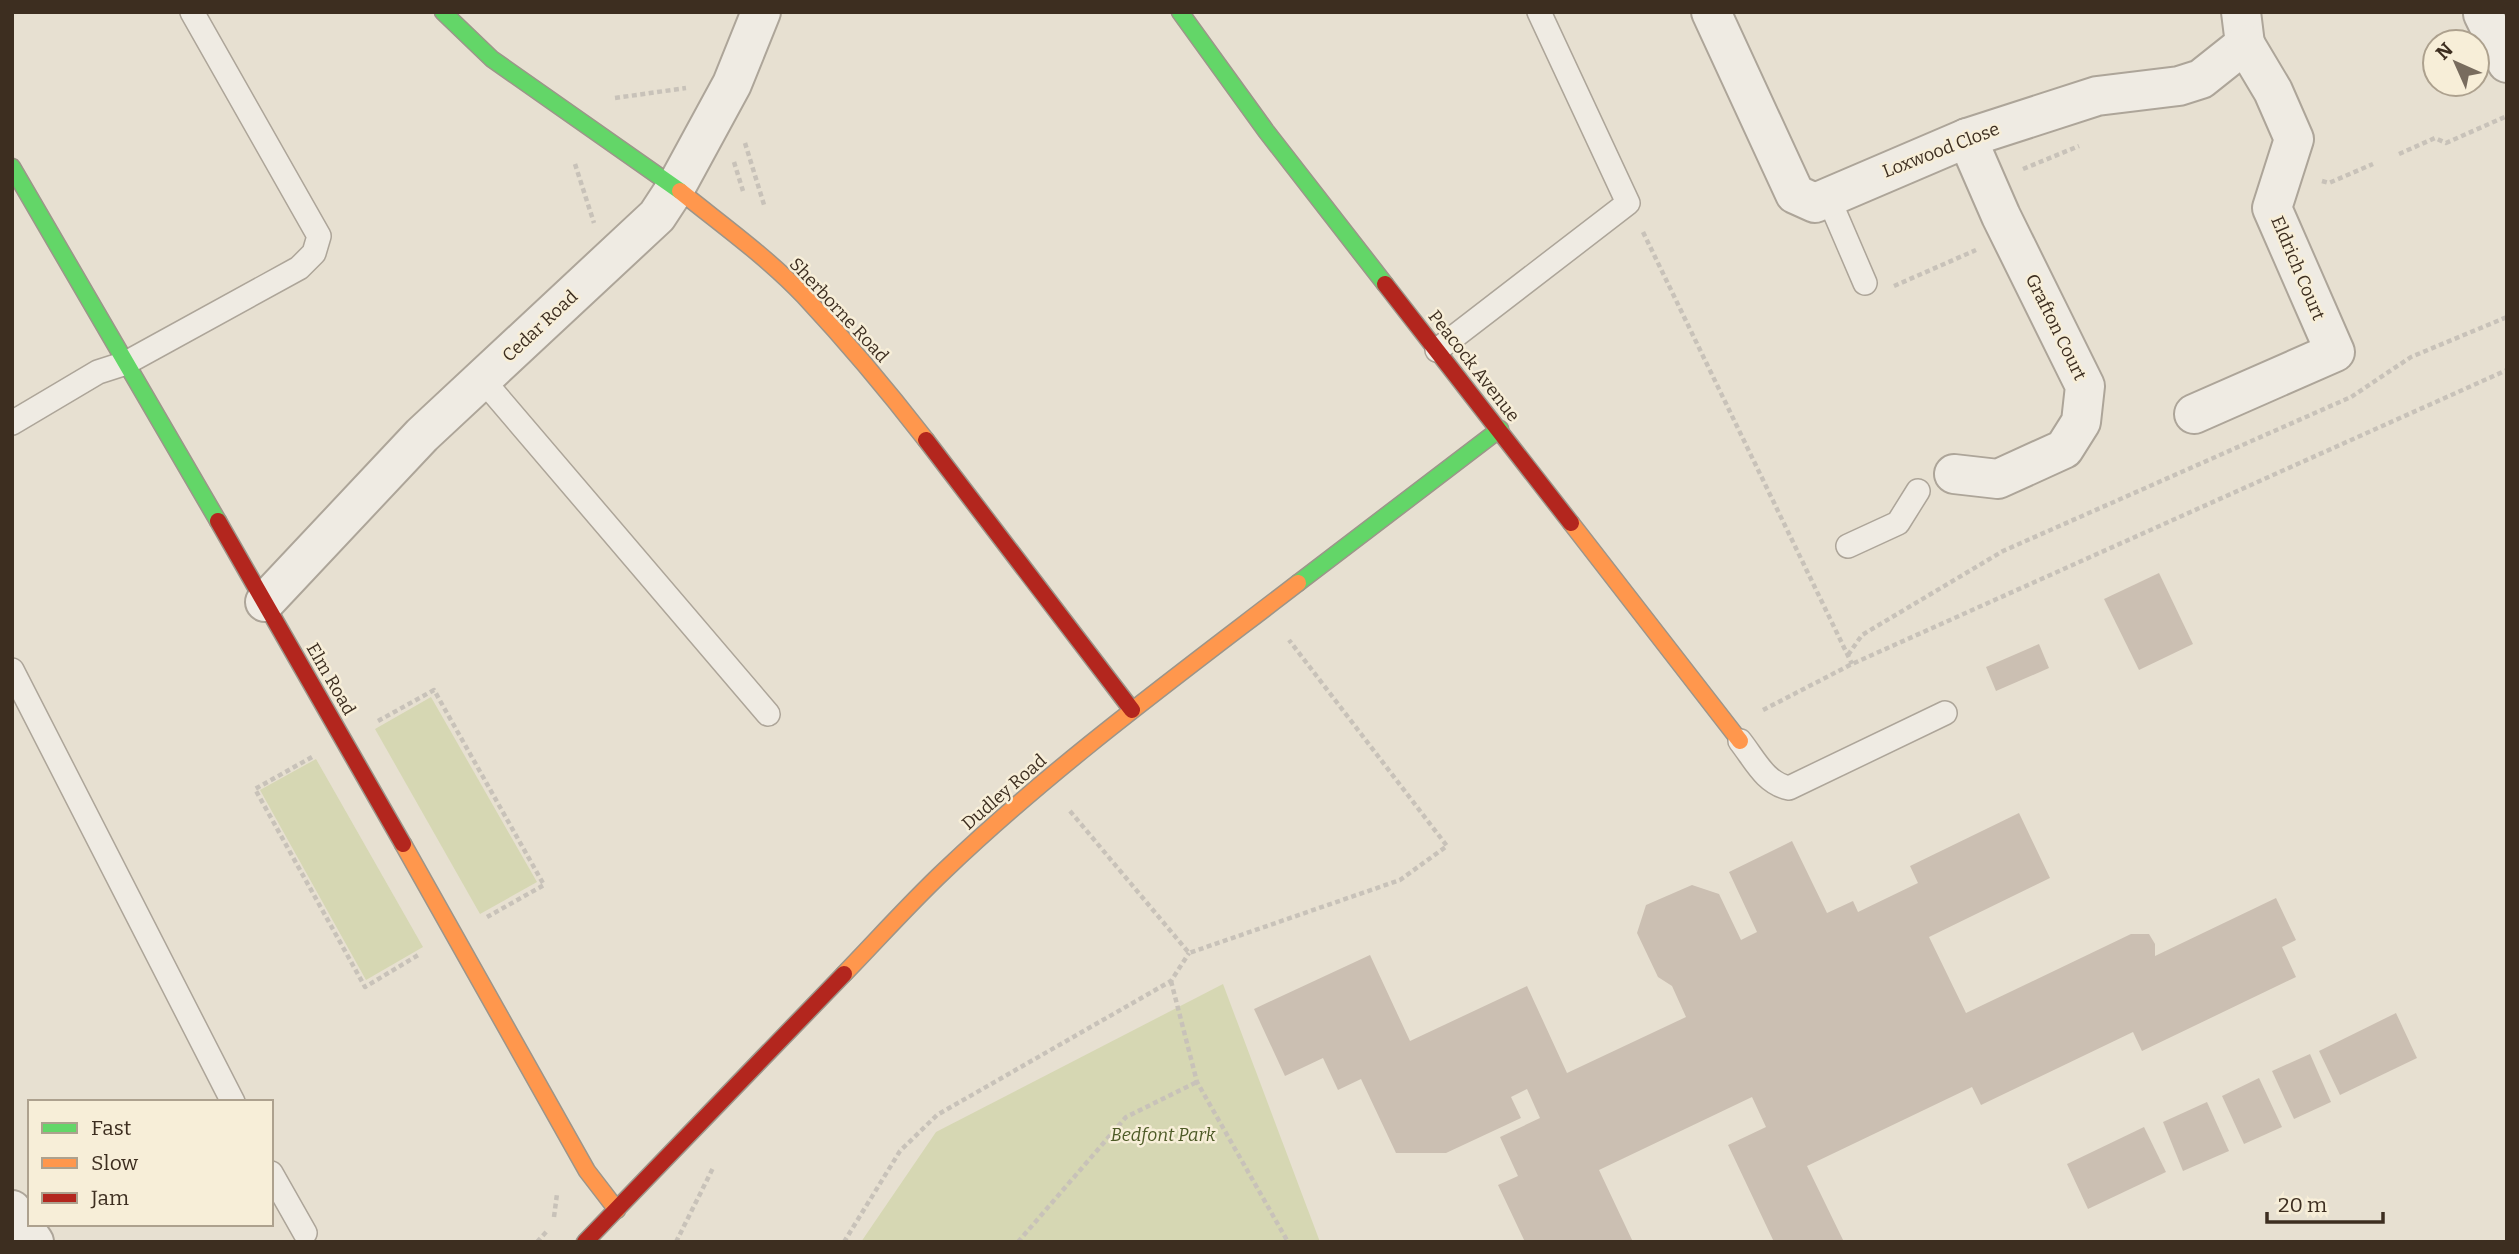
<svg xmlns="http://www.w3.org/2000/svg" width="2519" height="1254" viewBox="0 0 2519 1254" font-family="Bitter,serif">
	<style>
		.green { fill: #d6d7b3 }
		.building { fill: #cbbfb2 }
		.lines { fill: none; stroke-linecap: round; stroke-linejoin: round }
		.lane-casing { stroke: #ada599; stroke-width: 26 }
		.street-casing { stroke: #ada599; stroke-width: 42 }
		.fast-casing { stroke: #9c958a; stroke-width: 19 }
		.slow-casing { stroke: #9c958a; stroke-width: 19 }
		.jam-casing { stroke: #9c958a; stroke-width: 19 }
		.path { stroke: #c8c2b9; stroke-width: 4.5; stroke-dasharray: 5 3.5; stroke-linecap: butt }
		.lane { stroke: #efebe3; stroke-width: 23 }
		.street { stroke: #efebe3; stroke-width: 38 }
		.fast { stroke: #63d668; stroke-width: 16 }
		.slow { stroke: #ff974d; stroke-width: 16 }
		.jam { stroke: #b3261e; stroke-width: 16 }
		.labels { text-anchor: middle; stroke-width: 5; stroke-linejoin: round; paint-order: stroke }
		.street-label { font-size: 18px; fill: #3d2e20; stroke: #f7eed8 }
		.park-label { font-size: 18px; font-style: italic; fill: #4d5a26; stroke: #f7eed8 }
	</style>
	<rect width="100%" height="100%" fill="#e7e0d1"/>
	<g class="green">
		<path d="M431 697 537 882 480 914 375 729Z"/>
		<path d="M316 759 423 947 366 980 260 790Z"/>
		<path d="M1223 984 1320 1242H861L936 1132Z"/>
	</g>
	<g class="building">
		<path d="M2159 573 2193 644 2139 670 2104 599Z"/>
		<path d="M2039 644 2049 668 1996 691 1986 667Z"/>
		<path d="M2019 813 2050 878 1929 937 1966 1013 2131 934H2149L2155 944V956L2276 898 2296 940 2282 947 2296 977 2142 1051 2133 1032 1981 1105 1972 1087 1807 1166 1844 1242H1774L1728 1145 1766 1127 1752 1097 1599 1170 1633 1242H1525L1498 1185 1518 1176 1500 1137 1540 1118 1527 1089 1511 1097 1521 1118 1446 1153H1396L1361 1079 1338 1090 1323 1058 1285 1076 1254 1009 1370 955 1410 1041 1527 986 1567 1073 1686 1017 1672 986 1658 977 1637 933 1646 905 1692 885 1719 894 1741 940 1757 932 1729 872 1792 841 1827 913 1853 901 1858 912 1918 883 1910 866Z"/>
		<path d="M2396 1013 2417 1058 2340 1095 2319 1051Z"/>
		<path d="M2310 1054 2331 1102 2294 1119 2272 1071Z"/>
		<path d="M2259 1078 2282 1127 2244 1144 2222 1096Z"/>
		<path d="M2207 1102 2229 1151 2183 1171 2163 1122Z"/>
		<path d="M2144 1127 2166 1172 2088 1209 2067 1164Z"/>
	</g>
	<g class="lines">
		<defs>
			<g id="lane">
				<path d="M1828 197 1865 283"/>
				<path d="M1437 350 1628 203 1539 12"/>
				<path d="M482 379 768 714"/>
				<path d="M12 423 98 372 126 363 299 268 314 253 319 236 192 12"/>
				<path d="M1848 546 1898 523 1918 491"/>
				<path d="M12 670 233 1102"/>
				<path d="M1740 741C1755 760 1765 783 1789 788L1945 713"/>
				<path d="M271 1173 305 1233"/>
			</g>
			<g id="street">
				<path d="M1711 12 1795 194 1815 203 1967 138 2097 96 2179 86 2201 79 2245 44 2241 12"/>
				<path d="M2483 14 2507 63"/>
				<path d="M2194 414 2335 352 2272 208 2294 139 2273 91 2245 44"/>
				<path d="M1954 474 1998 479 2064 449 2081 422 2085 386 2001 216 1967 138"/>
				<path d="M265 602 422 435 657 216 676 187 732 84 761 12"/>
				<path d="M12 1210 34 1242"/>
			</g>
			<g id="fast">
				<path d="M443 12 492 59 680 191"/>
				<path d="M1180 12 1266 131 1385 284"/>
				<path d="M12 167 218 521"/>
				<path d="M1298 583 1500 429"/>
			</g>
			<g id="slow">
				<path d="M680 191C722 225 767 257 804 296 847 342 888 391 926 440"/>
				<path d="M1571 523 1740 741"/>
				<path d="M403 844 587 1171 617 1210"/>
				<path d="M844 974C877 940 909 904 944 871 1054 766 1177 676 1298 583"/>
			</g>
			<g id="jam">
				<path d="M1385 284 1571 523"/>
				<path d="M926 440 1132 710"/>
				<path d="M218 521 403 844"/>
				<path d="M585 1242 844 974"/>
			</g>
		</defs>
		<use href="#lane" class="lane-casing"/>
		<use href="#street" class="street-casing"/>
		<use href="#fast" class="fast-casing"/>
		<use href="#slow" class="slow-casing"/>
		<use href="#jam" class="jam-casing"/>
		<g class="path">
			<path d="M615 98 686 88"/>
			<path d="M745 143 765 208"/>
			<path d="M2399 154 2435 138 2446 143 2507 116"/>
			<path d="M734 162 743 191"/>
			<path d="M575 164 594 223"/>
			<path d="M2023 169 2079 146"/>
			<path d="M2322 181 2329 183 2373 164"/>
			<path d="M1643 232 1852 664"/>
			<path d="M1894 286 1976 250"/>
			<path d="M1848 655 1862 635 2003 551 2351 397 2411 357 2507 317"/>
			<path d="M1763 710 1852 664 2507 370"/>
			<path d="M378 721 434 690 544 885 487 917"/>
			<path d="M312 757 255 789 365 987 420 954"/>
			<path d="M1070 811 1189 953 1400 880 1447 846 1289 640"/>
			<path d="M1171 981 1197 1082 1288 1242"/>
			<path d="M554 1217 557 1194"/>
			<path d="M537 1242 548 1230"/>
			<path d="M676 1242 713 1168"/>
			<path d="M844 1242 900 1151 937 1115 1171 981 1189 953"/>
			<path d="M1018 1242 1126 1117 1197 1082"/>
		</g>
		<use href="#lane" class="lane"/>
		<use href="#street" class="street"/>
		<use href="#fast" class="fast"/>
		<use href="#slow" class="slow"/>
		<use href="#jam" class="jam"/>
	</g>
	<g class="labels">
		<g class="street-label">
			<text transform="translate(1941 150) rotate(-21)" y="6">Loxwood Close</text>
			<text transform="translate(2298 268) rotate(67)" y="6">Eldrich Court</text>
			<text transform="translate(839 310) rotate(47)" y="6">Sherborne Road</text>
			<text transform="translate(540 326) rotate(-43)" y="6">Cedar Road</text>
			<text transform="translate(2056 327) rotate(64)" y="6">Grafton Court</text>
			<text transform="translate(1474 366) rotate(52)" y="6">Peacock Avenue</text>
			<text transform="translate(331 679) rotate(60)" y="6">Elm Road</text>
			<text transform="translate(1004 792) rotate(-41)" y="6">Dudley Road</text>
		</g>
		<g class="park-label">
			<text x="1163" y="1141">Bedfont Park</text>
		</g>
	</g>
	<rect width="2519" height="1254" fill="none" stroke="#3d2e20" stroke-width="28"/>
	<rect x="28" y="1100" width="245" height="126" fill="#f7eed8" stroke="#ada18e" stroke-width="2"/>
	<rect x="42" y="1123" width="35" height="10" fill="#63d668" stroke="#ada18e" stroke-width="2"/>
	<text x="91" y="1135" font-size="21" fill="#3d2e20">Fast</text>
	<rect x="42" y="1158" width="35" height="10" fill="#ff974d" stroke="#ada18e" stroke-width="2"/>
	<text x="91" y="1170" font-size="21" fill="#3d2e20">Slow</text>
	<rect x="42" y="1193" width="35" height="10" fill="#b3261e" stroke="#ada18e" stroke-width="2"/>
	<text x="91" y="1205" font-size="21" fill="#3d2e20">Jam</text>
	<g transform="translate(2456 63) rotate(315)"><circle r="33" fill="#f7eed8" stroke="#ada18e" stroke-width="2"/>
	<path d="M0-5L12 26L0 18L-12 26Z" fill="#786c5e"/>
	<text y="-10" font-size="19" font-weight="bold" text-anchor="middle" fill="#3d2e20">N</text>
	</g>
	<path d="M2267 1212v10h116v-10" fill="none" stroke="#3d2e20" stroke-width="3.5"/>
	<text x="2278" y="1212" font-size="21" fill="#3d2e20" stroke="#f7eed8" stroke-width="5" paint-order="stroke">20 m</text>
</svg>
